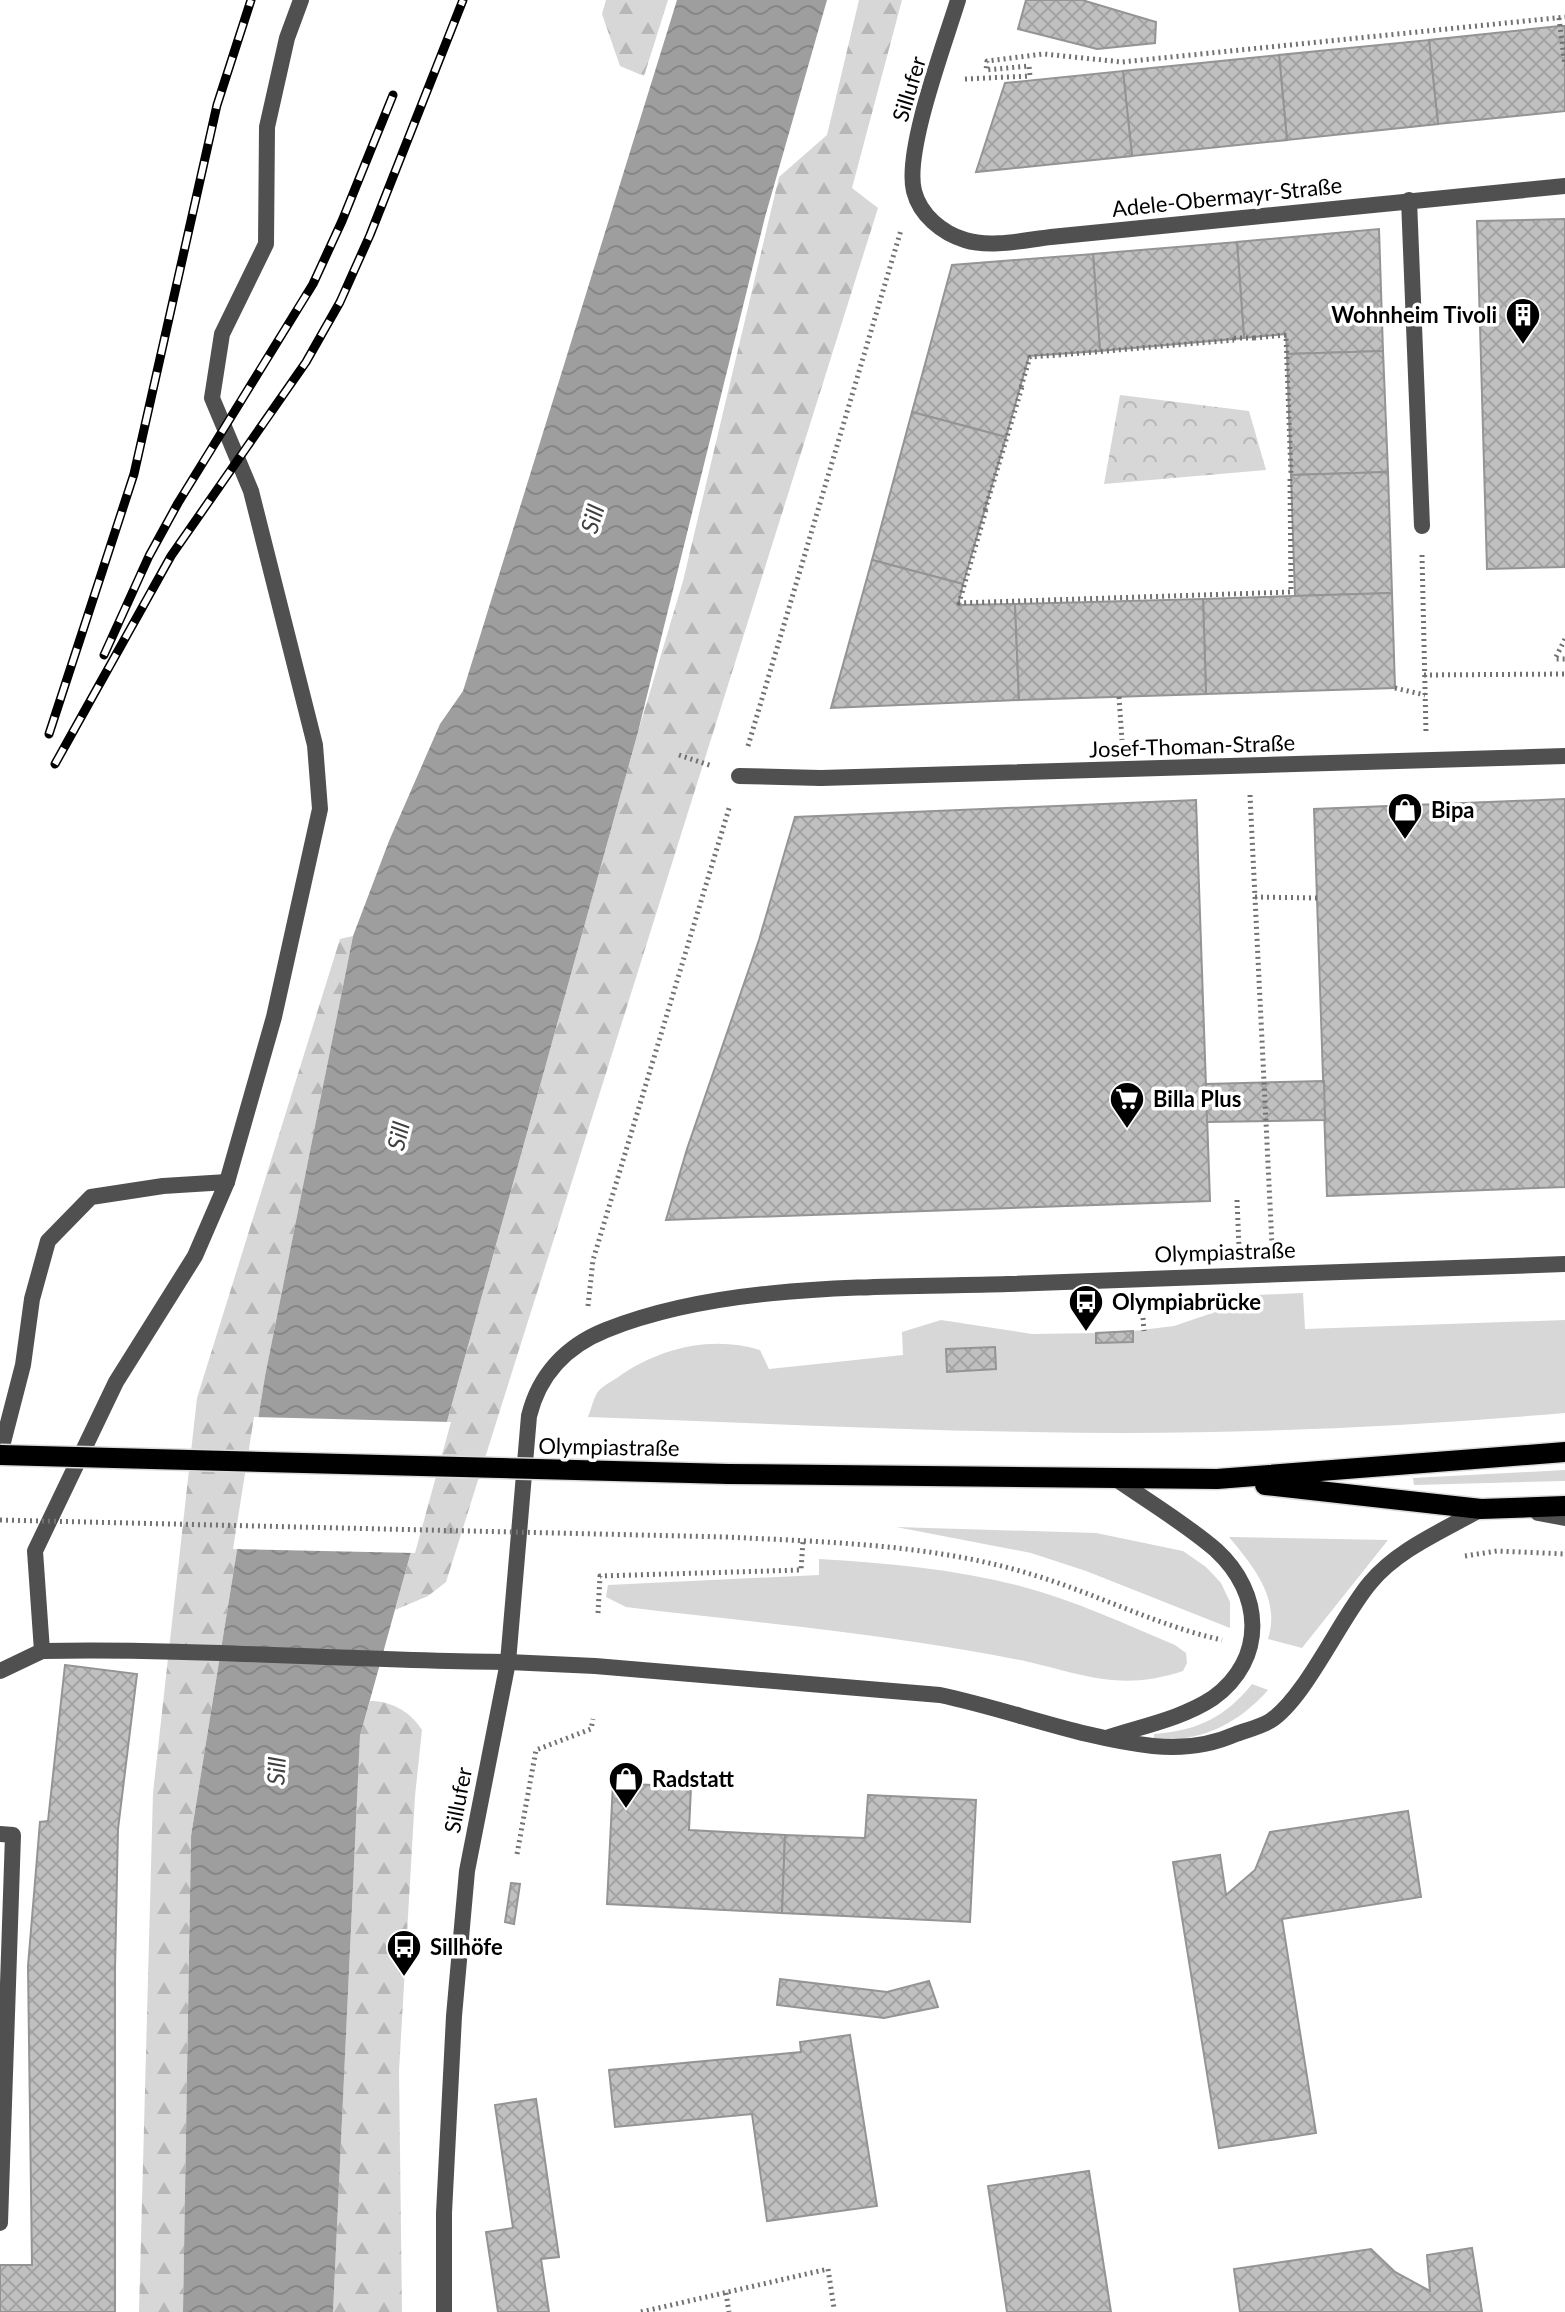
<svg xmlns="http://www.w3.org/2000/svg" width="1565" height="2312" viewBox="0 0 1565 2312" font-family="Lato,sans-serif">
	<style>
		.grass { fill: #d7d7d7 }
		.forest { fill: url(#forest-firs) }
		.park { fill: url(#park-crowns) }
		.water { fill: url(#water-waves) }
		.pier { fill: #fff }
		.building { fill: url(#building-cross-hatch); stroke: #949494; stroke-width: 2 }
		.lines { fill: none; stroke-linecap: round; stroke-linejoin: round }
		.primary-casing { stroke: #dbdbdb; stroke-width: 23 }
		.path { stroke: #727272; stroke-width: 5; stroke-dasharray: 2 4; stroke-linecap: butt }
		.service { stroke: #505050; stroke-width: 16 }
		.minor { stroke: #505050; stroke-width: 16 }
		.primary { stroke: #000; stroke-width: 20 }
		.rail-casing { stroke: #000; stroke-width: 9 }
		.rail { stroke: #fff; stroke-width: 6; stroke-dasharray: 18; stroke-linecap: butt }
		.primary-bridge-casing { stroke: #dbdbdb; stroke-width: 23; stroke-linecap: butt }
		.path-bridge { stroke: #727272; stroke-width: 5; stroke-dasharray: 2 4; stroke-linecap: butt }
		.primary-bridge { stroke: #000; stroke-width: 20 }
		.labels { text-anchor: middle; stroke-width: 7; stroke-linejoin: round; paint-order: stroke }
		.street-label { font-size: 22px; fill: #000; stroke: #fff }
		.poi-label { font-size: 22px; font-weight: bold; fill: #000; stroke: #fff; text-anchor: start }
		.water-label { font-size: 24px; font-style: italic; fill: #3f3f3f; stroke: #fff }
	</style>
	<defs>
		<pattern id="forest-firs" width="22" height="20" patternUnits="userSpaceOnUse" patternTransform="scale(2)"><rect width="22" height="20" fill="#d7d7d7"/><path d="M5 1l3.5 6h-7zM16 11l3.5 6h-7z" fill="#b7b7b7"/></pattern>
		<pattern id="park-crowns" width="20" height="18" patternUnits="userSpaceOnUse" patternTransform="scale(2)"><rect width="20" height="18" fill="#d7d7d7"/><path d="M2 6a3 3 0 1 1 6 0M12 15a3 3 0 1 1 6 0" fill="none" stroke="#b7b7b7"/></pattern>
		<pattern id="water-waves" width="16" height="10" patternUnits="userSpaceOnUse" patternTransform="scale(2)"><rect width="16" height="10" fill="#9e9e9e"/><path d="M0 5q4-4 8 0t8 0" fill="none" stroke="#868686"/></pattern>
		<pattern id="building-cross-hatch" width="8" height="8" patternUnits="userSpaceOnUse" patternTransform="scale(2)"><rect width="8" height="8" fill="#c0c0c0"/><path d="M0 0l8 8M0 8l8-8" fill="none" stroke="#a3a3a3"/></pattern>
	</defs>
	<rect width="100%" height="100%" fill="#fff"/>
	<g class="grass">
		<path d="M1303 1293 1305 1329 1565 1320V1413C1388 1428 1209 1436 1031 1432 884 1430 736 1422 588 1417 591 1410 593 1400 597 1393 601 1387 610 1382 617 1378 658 1348 712 1335 760 1350L769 1369 903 1355 902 1332 941 1320 1032 1334 1096 1333 1133 1342V1331L1174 1326 1227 1308 1257 1307 1256 1295Z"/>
		<path d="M1565 1470V1481L1414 1485 1413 1478Z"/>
		<path d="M896 1527 1096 1533 1183 1551 1206 1567 1221 1583 1230 1602V1628L1086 1571 1031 1553Z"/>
		<path d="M1229 1537 1388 1540 1302 1648 1268 1639C1281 1599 1253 1566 1229 1537Z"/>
		<path d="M819 1559C886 1563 955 1569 1020 1586 1074 1600 1125 1624 1175 1645L1186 1653 1187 1663 1183 1671C1122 1691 1088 1676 1029 1662 991 1654 953 1648 915 1642 819 1627 722 1619 626 1607L606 1597 608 1585 819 1575Z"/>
		<path d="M1252 1684 1268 1690C1238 1724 1201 1742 1154 1740V1734C1197 1731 1226 1717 1252 1684Z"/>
	</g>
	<g class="forest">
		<path d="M606 0H668L644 76 620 66 602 14Z"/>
		<path d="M859 0H902L852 188 878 208 446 1582 428 1596 395 1610 638 732 683 581 779 177 827 135Z"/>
		<path d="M353 936 265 1376 191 1836 183 2312H139L153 1793 197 1398 340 939Z"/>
		<path d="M370 1701C391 1701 410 1711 422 1730L415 1796 399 2071 402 2312H333L360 1736Z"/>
	</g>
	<path class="park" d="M1120 395 1249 411 1266 470 1104 484Z"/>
	<path class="water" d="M677 0H827L765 217 638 732 360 1736 333 2312H183L191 1836 265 1376 353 936 389 841 440 724 463 691Z"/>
	<path class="pier" d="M254 1417 451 1422 415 1553 233 1549Z"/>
	<g class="building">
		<path d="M1026 0H1082L1156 22 1155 43 1097 49 1018 29Z"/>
		<path d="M1560 26H1565V111L1438 124 1429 40Z"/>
		<path d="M1429 40 1438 124 1287 140 1279 55Z"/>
		<path d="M1279 55 1287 140 1132 156 1123 71Z"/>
		<path d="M1123 71 1132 156 976 172 1005 83Z"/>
		<path d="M1565 219V567L1487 569 1477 221Z"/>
		<path d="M1379 229 1383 351 1287 354 1286 334 1244 338 1237 242Z"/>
		<path d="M1237 242 1244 338 1100 351 1093 254Z"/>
		<path d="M1093 254 1100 351 1029 356 1006 437 912 412 952 265Z"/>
		<path d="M1383 351 1388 472 1291 475 1287 354Z"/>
		<path d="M912 412 1006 437 963 584 872 560Z"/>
		<path d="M1388 472 1392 593 1295 596 1291 475Z"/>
		<path d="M872 560 963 584 958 605 1015 604 1019 700 831 708Z"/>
		<path d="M1392 593 1395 688 1206 694 1203 599Z"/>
		<path d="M1203 599 1206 694 1019 700 1015 604Z"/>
		<path d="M1565 799V1187L1327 1196 1314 809Z"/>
		<path d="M1196 800 1210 1201 666 1220 687 1149 759 940 795 817Z"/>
		<path d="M1324 1081 1325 1120 1207 1122 1206 1084Z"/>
		<path d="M1133 1331V1342L1096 1343V1333Z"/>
		<path d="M995 1347 996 1369 947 1372 946 1349Z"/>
		<path d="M65 1665 137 1674 118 1829 115 1969V2312H0V2265H32L28 1966 40 1822 48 1821Z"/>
		<path d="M613 1783 691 1787 689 1830 785 1835 782 1913 607 1904Z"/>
		<path d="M868 1795 976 1800 970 1922 782 1913 785 1835 865 1838Z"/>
		<path d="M1408 1811 1421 1897 1282 1919 1316 2133 1219 2148 1173 1862 1220 1855 1226 1895 1255 1870 1270 1832Z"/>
		<path d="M511 1883 520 1884 514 1924 505 1922Z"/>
		<path d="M780 1979 887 1992 929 1981 938 2007 884 2018 777 2005Z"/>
		<path d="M850 2035 877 2206 767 2221 752 2114 615 2127 609 2070 801 2052 800 2042Z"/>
		<path d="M536 2099 559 2257 541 2259 549 2312H498L486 2232 513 2228 495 2105Z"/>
		<path d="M1089 2171 1111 2312H1007L988 2186Z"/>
		<path d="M1472 2248 1482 2312H1240L1234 2269 1371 2249 1395 2272 1430 2291 1427 2255Z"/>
	</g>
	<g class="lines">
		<defs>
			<g id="primary">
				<path d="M728 1474 1217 1479 1565 1452"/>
				<path d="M1265 1485 1481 1509 1565 1506"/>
			</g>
		</defs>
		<use href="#primary" class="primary-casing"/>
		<g class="path">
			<path d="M1559 18 1565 66"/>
			<path d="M965 79 1030 76 1029 66 986 70 987 61 1044 54 1122 62 1565 17"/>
			<path d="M1234 338H1254"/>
			<path d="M1254 338 1286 335 1291 475"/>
			<path d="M1059 355 1234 340"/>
			<path d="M1021 387 1030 357 1059 355"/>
			<path d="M985 510 1022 387"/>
			<path d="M986 510 959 603 1291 592 1290 475"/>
			<path d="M1422 555 1426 733"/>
			<path d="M1565 639 1555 659H1565"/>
			<path d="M1424 675 1565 674"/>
			<path d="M1395 688 1425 695"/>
			<path d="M1119 697 1122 740"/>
			<path d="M748 746 901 230"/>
			<path d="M679 755 712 766"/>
			<path d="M1250 795 1272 1245"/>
			<path d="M1255 897 1317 898"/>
			<path d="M1237 1200 1239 1247"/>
			<path d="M588 1306 593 1260 730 805"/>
			<path d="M1143 1318 1144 1331"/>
			<path d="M726 1537C826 1542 930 1544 1027 1573 1093 1592 1155 1625 1222 1640"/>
			<path d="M1465 1556 1497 1551 1565 1554"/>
			<path d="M598 1613 600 1576 801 1570 803 1541"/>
			<path d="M517 1854 536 1750 591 1729 593 1719"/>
			<path d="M726 2293 729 2312"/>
			<path d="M641 2312 828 2269 834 2308"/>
		</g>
		<g class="service">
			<path d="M1409 200 1422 526"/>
			<path d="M739 776 821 778"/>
			<path d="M0 1454 23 1365 32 1299 48 1241 91 1197 163 1186 227 1182"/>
			<path d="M1538 1513 1565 1518"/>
			<path d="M42 1651C198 1648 353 1661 508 1662"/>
			<path d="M0 1671 42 1651 35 1551 116 1382 195 1256 227 1182 274 1017 320 809 315 745 251 491 212 398 222 334 266 244 267 127 287 38 301 0"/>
			<path d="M0 1834 13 1835 0 2223"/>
		</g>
		<g class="minor">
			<path d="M958 0C945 43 904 151 914 191 920 215 942 233 965 240 990 248 1025 240 1051 237L1565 186"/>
			<path d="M821 778 1565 756"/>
			<path d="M508 1662 595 1666 940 1695C1011 1710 1080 1738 1153 1746 1182 1749 1209 1746 1236 1734 1247 1730 1260 1727 1270 1721 1305 1699 1341 1617 1370 1583 1398 1549 1443 1531 1481 1509"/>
			<path d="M1109 1737C1143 1726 1183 1718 1213 1698 1267 1659 1263 1593 1216 1550 1186 1524 1149 1502 1116 1479"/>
			<path d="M444 2312V2213L454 2016 467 1871 508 1662 529 1416C539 1375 566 1346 606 1330 726 1282 880 1288 1008 1284 1193 1277 1379 1271 1565 1264"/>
		</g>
		<use href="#primary" class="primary"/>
		<defs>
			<g id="rail">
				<path d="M104 655 149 556 178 503 313 284 342 221 393 95"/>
				<path d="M49 734 134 474 217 105 251 0"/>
				<path d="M55 764 171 556 306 362 340 302 370 235 463 0"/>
			</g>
		</defs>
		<use href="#rail" class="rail-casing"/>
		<use href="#rail" class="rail"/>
		<defs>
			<path id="primary-bridge" d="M0 1455 728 1474"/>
		</defs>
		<use href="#primary-bridge" class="primary-bridge-casing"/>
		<path class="path-bridge" d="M0 1520 726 1537"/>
		<use href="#primary-bridge" class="primary-bridge"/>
	</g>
	<defs>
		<symbol id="building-pin" viewBox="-11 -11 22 30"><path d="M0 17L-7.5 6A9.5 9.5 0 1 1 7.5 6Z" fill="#000" stroke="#fff"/><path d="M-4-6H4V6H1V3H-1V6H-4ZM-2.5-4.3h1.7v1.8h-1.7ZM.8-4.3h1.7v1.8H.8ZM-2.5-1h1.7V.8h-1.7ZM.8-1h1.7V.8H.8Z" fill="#fff"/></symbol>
		<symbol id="shop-pin" viewBox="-11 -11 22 30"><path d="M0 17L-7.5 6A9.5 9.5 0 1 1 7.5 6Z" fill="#000" stroke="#fff"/><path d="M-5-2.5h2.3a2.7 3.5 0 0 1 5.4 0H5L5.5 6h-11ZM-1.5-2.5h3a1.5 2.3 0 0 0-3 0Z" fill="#fff"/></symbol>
		<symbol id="supermarket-pin" viewBox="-11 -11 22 30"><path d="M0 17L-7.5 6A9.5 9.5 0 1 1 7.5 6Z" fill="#000" stroke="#fff"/><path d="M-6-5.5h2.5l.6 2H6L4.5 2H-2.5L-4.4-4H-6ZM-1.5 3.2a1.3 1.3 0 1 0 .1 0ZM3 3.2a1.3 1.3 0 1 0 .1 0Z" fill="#fff"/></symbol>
		<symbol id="bus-pin" viewBox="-11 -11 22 30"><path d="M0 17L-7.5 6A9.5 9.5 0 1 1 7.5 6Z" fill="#000" stroke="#fff"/><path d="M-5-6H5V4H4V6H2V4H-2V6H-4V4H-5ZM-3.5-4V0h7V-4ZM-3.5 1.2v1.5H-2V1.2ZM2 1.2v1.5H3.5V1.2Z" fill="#fff"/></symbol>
	</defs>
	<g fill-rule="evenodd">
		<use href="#building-pin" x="1503" y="295" width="40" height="54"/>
		<use href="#shop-pin" x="1385" y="790" width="40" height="54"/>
		<use href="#supermarket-pin" x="1107" y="1079" width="40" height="54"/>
		<use href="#bus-pin" x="1066" y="1282" width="40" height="54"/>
		<use href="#shop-pin" x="606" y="1759" width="40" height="54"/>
		<use href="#bus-pin" x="384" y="1927" width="40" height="54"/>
	</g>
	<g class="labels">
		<g class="street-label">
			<text transform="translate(909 89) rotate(-73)" y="8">Sillufer</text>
			<text transform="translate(1227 197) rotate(-6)" y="8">Adele-Obermayr-Straße</text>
			<text transform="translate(1192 746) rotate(-2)" y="8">Josef-Thoman-Straße</text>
			<text transform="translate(1225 1252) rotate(-2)" y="8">Olympiastraße</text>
			<text transform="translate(609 1447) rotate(1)" y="8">Olympiastraße</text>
			<text transform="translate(458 1800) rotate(-79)" y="8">Sillufer</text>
		</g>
		<g class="poi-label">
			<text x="1497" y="323" text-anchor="end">Wohnheim Tivoli</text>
			<text x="1431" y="818">Bipa</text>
			<text x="1153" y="1107">Billa Plus</text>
			<text x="1112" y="1310">Olympiabrücke</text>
			<text x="652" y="1787">Radstatt</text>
			<text x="430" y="1955">Sillhöfe</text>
		</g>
		<g class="water-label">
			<text transform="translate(593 519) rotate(-73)" y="8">Sill</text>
			<text transform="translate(399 1136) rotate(-77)" y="8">Sill</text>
			<text transform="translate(277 1771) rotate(-87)" y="8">Sill</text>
		</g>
	</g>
</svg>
